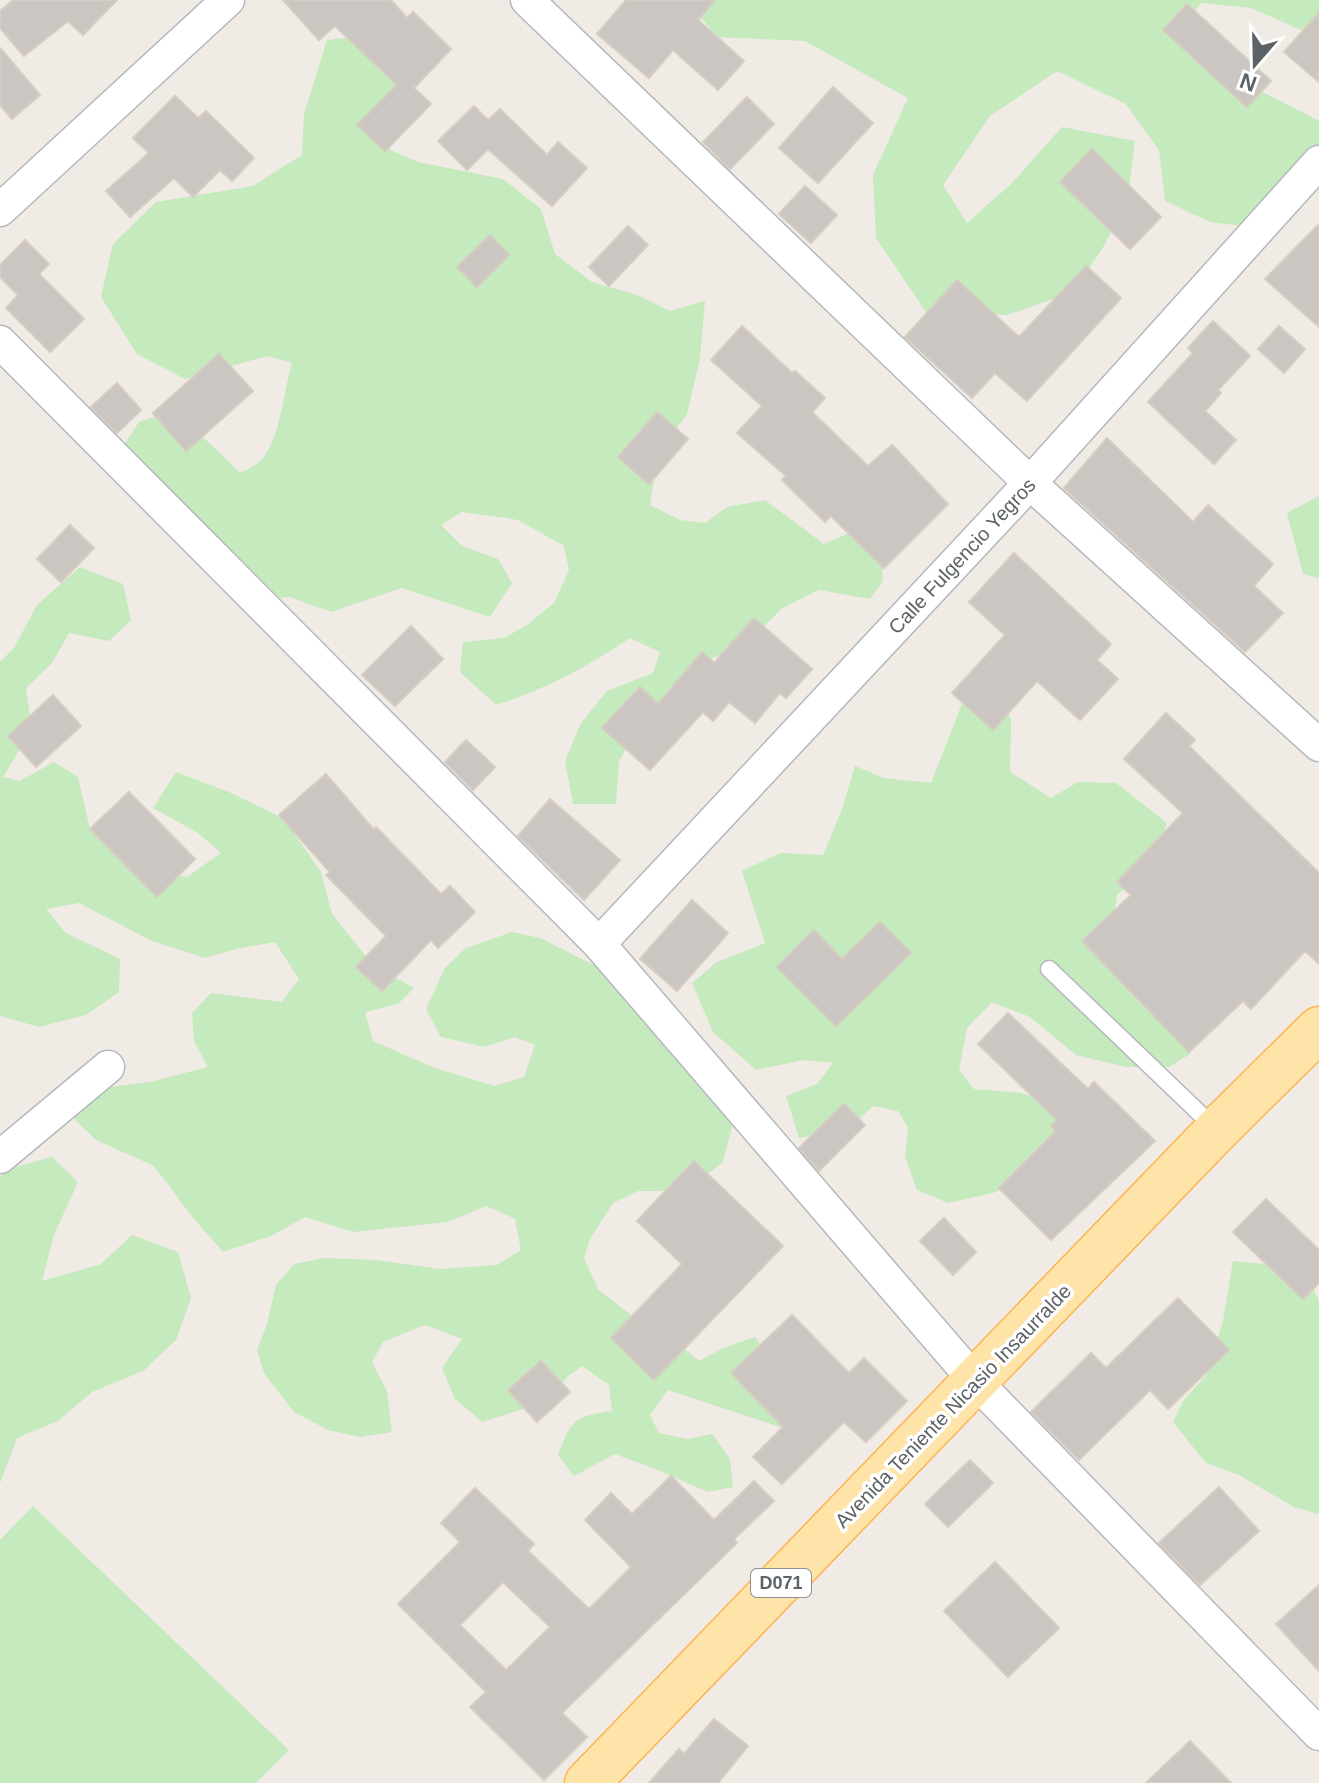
<svg xmlns="http://www.w3.org/2000/svg" width="1319" height="1783" viewBox="0 0 1319 1783" font-family="Helvetica,sans-serif">
	<style>
		.green { fill: #c5eabe }
		.building { fill: #cbc6c1; stroke: #d5ccc2; stroke-width: 2; fill-rule: evenodd }
		.lines { fill: none; stroke-linecap: round; stroke-linejoin: round }
		.service-casing { stroke: #b5b8bc; stroke-width: 19 }
		.minor-casing { stroke: #b5b8bc; stroke-width: 35 }
		.primary-casing { stroke: #ffb24e; stroke-width: 47 }
		.service { stroke: #fff; stroke-width: 16 }
		.minor { stroke: #fff; stroke-width: 32 }
		.primary { stroke: #ffe4aa; stroke-width: 44 }
		.labels { text-anchor: middle; stroke-width: 7; stroke-linejoin: round; paint-order: stroke }
		.shield { fill: #fff; stroke: #8d9194; stroke-width: 2 }
		.shield-label { font-size: 18px; font-weight: bold; fill: #5c6266 }
		.street-label { font-size: 20px; fill: #5c6266; stroke: #fff }
	</style>
	<rect width="100%" height="100%" fill="#f0ebe4"/>
	<g class="green">
		<path d="M686 0H1319V32L1310 34 1251 8 1201 3 1183 27 1241 81 1319 121V175L1258 228 1210 222 1165 201 1159 150 1126 104 1057 71 990 116 943 185 967 223 1011 184 1062 127 1135 141 1128 198 1105 244 1074 292 1007 315 926 312 876 238 873 175 908 98 805 41 717 37Z"/>
		<path d="M371 35 399 56 400 113 390 150 418 162 503 179 541 209 555 254 592 282 637 295 670 311 705 301 700 358 687 414 658 453 650 505 680 520 705 523 727 507 765 500 824 544 861 528 881 550 883 581 870 599 819 590 781 609 748 643 713 658 690 688 635 731 619 762 616 804H573L565 761 581 723 607 691 653 673 660 652 630 638C583 669 550 687 496 705L460 672 463 642 504 638 527 625 554 603 569 570 564 546 518 520 462 512 441 525 462 546 498 559 512 583 490 617 402 588 331 612 290 597 251 600 119 452 139 422 172 411 206 440 240 473C248 469 261 463 265 455 282 429 283 393 292 363L267 356 185 379 137 354 101 297 113 244 156 202 253 186 302 155 304 114 327 40Z"/>
		<path d="M1319 496V578L1303 574 1287 513Z"/>
		<path d="M80 567 123 584 131 620 109 641 69 633 52 663 26 688 31 724 20 749 3 777 20 781 54 762 78 777 90 829 140 870 187 877 221 853 198 833 153 808 176 772 229 792 284 819 321 872 332 914 373 965 414 988 398 1004 365 1012 373 1041 435 1068 495 1086 524 1077 535 1045 515 1037 484 1047 441 1037 426 1009 445 968 466 948 512 932 540 938 610 973 627 1003 672 1042 735 1115 723 1162 707 1175 673 1191H638L613 1203 590 1239 584 1258 598 1289 632 1316 670 1337 699 1361 723 1348 755 1337 798 1394 786 1429 668 1390 650 1415 659 1433 687 1439 712 1434 730 1459 733 1487 708 1492 653 1468 615 1454 574 1476 558 1455C571 1420 575 1416 612 1411L609 1385 582 1366 567 1377 548 1401 482 1422 455 1399 442 1368 462 1339 425 1325 383 1342 372 1362 387 1391 392 1432 361 1437 328 1430 294 1412 264 1373 257 1350 267 1324 276 1285 294 1264 324 1258 377 1260 439 1269 497 1265 521 1250 515 1219 486 1206 448 1222 353 1232 305 1217 271 1236 223 1252 190 1214 154 1166 96 1140 54 1099 82 1072 110 1087 150 1082 208 1067 194 1041 192 1013 211 993 282 1002 299 979 275 942 236 949 205 958 152 941 79 903 46 909 66 933 120 959 119 992 86 1015 39 1027 0 1016V662L14 648 37 605Z"/>
		<path d="M992 683 1011 719 1010 772 1051 798 1078 782 1116 783 1167 823 1152 865 1117 895 1113 922 1178 1020 1190 1054 1169 1067H1126L1076 1055 1030 1017 992 1002 967 1028 959 1070 974 1089 1022 1093 1065 1109 1061 1158 993 1193 948 1203 917 1190 905 1157 908 1128 898 1111 873 1106 847 1130 799 1138 786 1096 817 1084 833 1063 804 1060 756 1070 713 1032 692 983 717 962 765 943 742 871 780 853 823 855 842 809 855 766 884 778 931 783 967 691Z"/>
		<path d="M52 1157 78 1182 54 1235 42 1281 101 1264 132 1235 178 1252 191 1298 176 1340 143 1371 92 1392 58 1421 17 1438 0 1483V1177L4 1170Z"/>
		<path d="M1233 1261 1301 1267 1319 1300V1514L1294 1507 1239 1475 1206 1463 1173 1422 1183 1401 1206 1375 1223 1321Z"/>
		<path d="M33 1506 289 1750 256 1783H0V1540Z"/>
	</g>
	<g class="building">
		<path d="M13 0H117L83 35 68 21 24 56 0 28V11Z"/>
		<path d="M283 0H391L407 18 413 12 451 49 414 88 431 104 385 151 357 125 397 85 335 26 319 40Z"/>
		<path d="M626 0H715L698 20 744 61 718 90 673 50 649 78 597 34Z"/>
		<path d="M1187 4 1271 81 1247 107 1163 30Z"/>
		<path d="M1319 13V82L1284 52Z"/>
		<path d="M0 48 40 95 12 119 0 105Z"/>
		<path d="M833 87 873 123 818 183 779 148Z"/>
		<path d="M175 96 198 118 206 111 254 158 232 181 220 170 193 197 174 178 130 217 106 191 149 153 133 138Z"/>
		<path d="M747 97 774 124 730 169 703 142Z"/>
		<path d="M474 106 488 120 500 109 547 155 558 142 587 168 552 206 488 149 467 170 438 141Z"/>
		<path d="M1092 149 1161 217 1130 249 1060 182Z"/>
		<path d="M805 186 837 215 811 243 779 214Z"/>
		<path d="M1319 224V327L1265 279Z"/>
		<path d="M628 226 648 245 609 286 589 267Z"/>
		<path d="M490 235 509 255 477 287 457 267Z"/>
		<path d="M25 240 49 264 39 274 84 319 50 352 6 308 18 295 0 277V265Z"/>
		<path d="M1086 266 1121 298 1027 401 995 373 972 398 905 337 957 280 1019 337Z"/>
		<path d="M1213 321 1250 356 1218 390 1221 393 1205 411 1236 440 1214 464 1148 402 1193 353 1188 348Z"/>
		<path d="M742 326 792 373 795 371 825 398 812 412 868 466 892 445 948 504 884 568 831 516 825 522 782 480 786 476 737 433 762 406 711 360Z"/>
		<path d="M1279 326 1305 349 1284 373 1258 349Z"/>
		<path d="M219 354 253 391 186 451 153 413Z"/>
		<path d="M117 383 141 410 117 433 91 407Z"/>
		<path d="M657 412 688 439 649 484 618 457Z"/>
		<path d="M1107 438 1193 522 1208 505 1273 564 1254 586 1283 613 1245 652 1064 488Z"/>
		<path d="M70 525 94 548 61 582 37 559Z"/>
		<path d="M1014 553 1111 644 1097 660 1118 679 1080 720 1037 681 993 730 952 693 1005 635 969 602Z"/>
		<path d="M754 618 812 669 786 698 780 693 755 723 729 702 713 721 703 712 650 770 602 728 640 687 658 704 702 652 714 663Z"/>
		<path d="M411 626 443 659 395 706 362 675Z"/>
		<path d="M53 695 81 726 36 767 8 736Z"/>
		<path d="M1166 713 1195 740 1189 746 1319 873V964L1305 951 1251 1009 1243 1001 1189 1052 1082 941 1131 895 1117 882 1183 813 1124 759Z"/>
		<path d="M466 740 495 767 473 790 445 762Z"/>
		<path d="M326 774 374 830 376 827 441 894 450 886 475 912 438 948 431 940 382 991 356 967 386 936 326 875 330 872 279 815Z"/>
		<path d="M129 792 195 859 157 897 90 829Z"/>
		<path d="M550 799 620 860 584 900 518 836Z"/>
		<path d="M692 900 728 933 677 991 640 959Z"/>
		<path d="M880 922 911 953 836 1026 777 967 814 930 842 959Z"/>
		<path d="M1008 1013 1088 1089 1094 1082 1155 1141 1051 1240 999 1188 1056 1131 1051 1126 1057 1120 978 1044Z"/>
		<path d="M844 1104 865 1125 819 1171 799 1148Z"/>
		<path d="M694 1161 783 1246 654 1380 611 1338 682 1264 637 1221Z"/>
		<path d="M1266 1199 1319 1250V1283L1303 1299 1233 1232Z"/>
		<path d="M944 1218 976 1252 953 1275 920 1241Z"/>
		<path d="M1178 1298 1229 1350 1168 1409 1150 1390 1079 1460 1031 1412 1091 1353 1106 1368Z"/>
		<path d="M792 1315 849 1373 864 1358 907 1401 866 1442 844 1422 782 1484 753 1457 783 1427 731 1373Z"/>
		<path d="M541 1361 570 1392 537 1422 508 1390Z"/>
		<path d="M970 1460 993 1483 948 1527 925 1504Z"/>
		<path d="M671 1476 714 1520 754 1481 774 1501 734 1539 737 1543 562 1713 587 1737 544 1780 470 1707 486 1692 398 1604 460 1542 441 1523 475 1488 534 1544 528 1551 589 1609 631 1567 585 1520 611 1493 632 1514ZM503 1582 550 1627 506 1670 460 1625Z"/>
		<path d="M1219 1487 1259 1531 1200 1585 1159 1543Z"/>
		<path d="M995 1562 1059 1628 1008 1677 944 1611Z"/>
		<path d="M1319 1585V1671L1276 1624Z"/>
		<path d="M714 1719 748 1746 718 1783H649L679 1749 684 1754Z"/>
		<path d="M1190 1741 1231 1783H1146Z"/>
	</g>
	<g class="lines">
		<defs>
			<path id="service" d="M1049 969 1216 1129"/>
			<g id="minor">
				<path d="M527 0 1030 483 1319 745"/>
				<path d="M0 210 228 0"/>
				<path d="M0 342 599 944 976 1382 1319 1734"/>
				<path d="M599 944 1030 483 1319 162"/>
				<path d="M0 1157 108 1067"/>
			</g>
			<path id="primary" d="M587 1783 1217 1130 1319 1029"/>
		</defs>
		<use href="#service" class="service-casing"/>
		<use href="#minor" class="minor-casing"/>
		<use href="#primary" class="primary-casing"/>
		<use href="#service" class="service"/>
		<use href="#minor" class="minor"/>
		<use href="#primary" class="primary"/>
	</g>
	<g class="labels">
		<rect class="shield" x="751" y="1569" width="60" height="28" rx="6"/>
		<g class="shield-label">
			<text x="781" y="1589">D071</text>
		</g>
		<g class="street-label">
			<text transform="translate(962 556) rotate(-47)" y="7">Calle Fulgencio Yegros</text>
			<text transform="translate(953 1406) rotate(-46)" y="7">Avenida Teniente Nicasio Insaurralde</text>
		</g>
	</g>
	<g transform="translate(1255 64) rotate(200)" stroke="#ffffff" stroke-width="6" paint-order="stroke">
	<path d="M0-6L14 30L0 20L-14 30Z" fill="#5c6266"/>
	<text y="-12" font-size="22" font-weight="bold" text-anchor="middle" fill="#5c6266">N</text>
	</g>
</svg>
